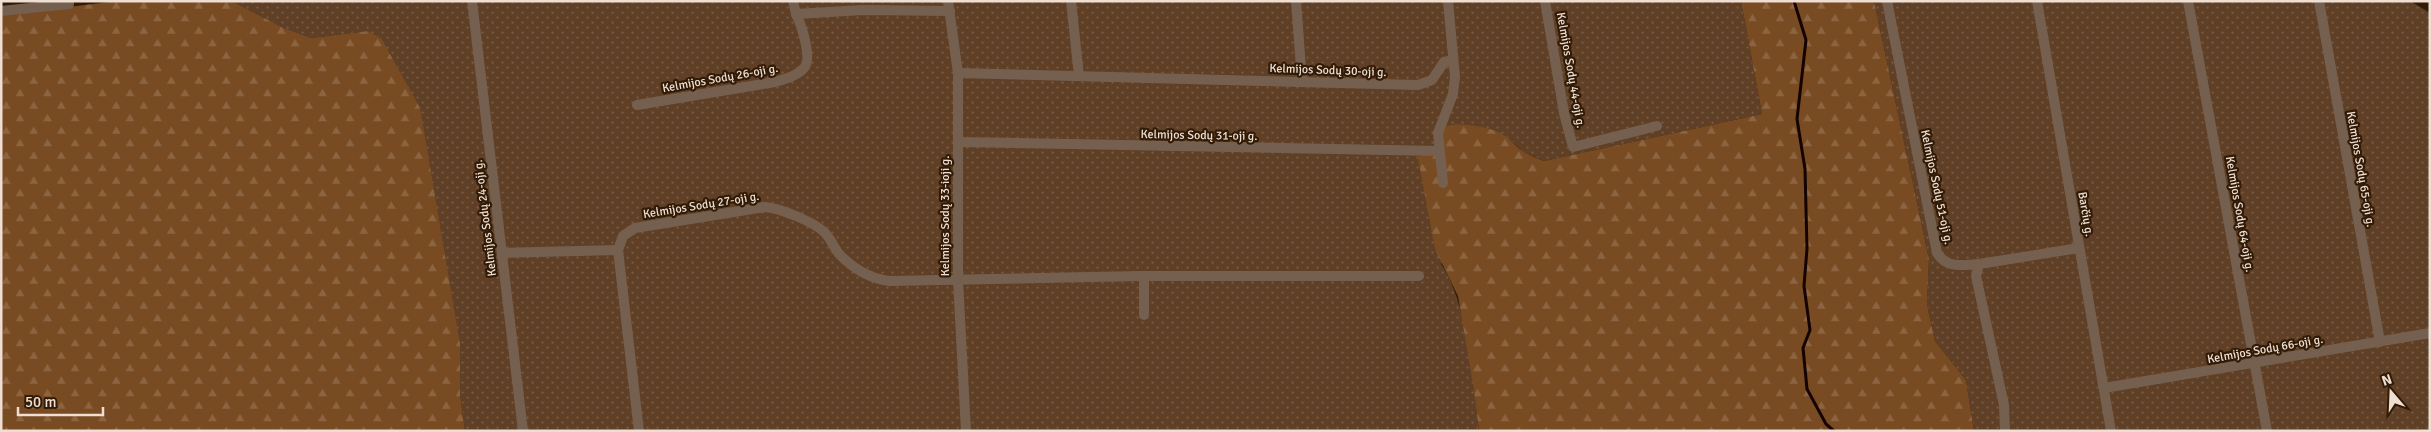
<svg xmlns="http://www.w3.org/2000/svg" width="2431" height="432" viewBox="0 0 2431 432" font-family="Signika,sans-serif">
	<style>
		.grass { fill: url(#grass-dots) }
		.forest { fill: url(#forest-firs) }
		.lines { fill: none; stroke-linecap: round; stroke-linejoin: round }
		.stream { stroke: #150300; stroke-width: 3 }
		.minor { stroke: #756050; stroke-width: 10 }
		.labels { text-anchor: middle; stroke-width: 4.5; stroke-linejoin: round; paint-order: stroke }
		.street-label { font-size: 12px; fill: #efdfd3; stroke: #311b06 }
	</style>
	<defs>
		<pattern id="grass-dots" width="8" height="8" patternUnits="userSpaceOnUse" patternTransform="scale(1.25)"><rect width="8" height="8" fill="#5f4026"/><path d="M2 2h.1M6 6h.1" fill="none" stroke="#765b45" stroke-width="1.8" stroke-linecap="round"/></pattern>
		<pattern id="forest-firs" width="22" height="20" patternUnits="userSpaceOnUse" patternTransform="scale(1.25)"><rect width="22" height="20" fill="#784b22"/><path d="M5 1l3.5 6h-7zM16 11l3.5 6h-7z" fill="#8c6441"/></pattern>
	</defs>
	<rect width="100%" height="100%" fill="#311b06"/>
	<g class="grass">
		<path d="M232 1H1741L1762 114 1544 161 1524 152 1503 134 1441 264C1468 303 1473 383 1479 431H465L460 393 367 31 311 38 282 27Z"/>
		<path d="M1874 1H2410L2430 13V431H1974L1966 380 1935 341 1927 305 1929 259Z"/>
	</g>
	<g class="forest">
		<path d="M118 1H232L282 27 311 38 367 31 381 38 420 108 460 344V393L465 431H1V15Z"/>
		<path d="M1741 1H1874L1929 259 1927 305 1935 341 1966 380 1974 431H1479L1473 384 1458 296 1435 249 1418 158 1421 154 1444 152 1441 130C1450 119 1488 127 1501 133 1509 137 1515 146 1523 151 1529 155 1537 158 1544 161L1762 114Z"/>
	</g>
	<g class="lines">
		<path class="stream" d="M1794 1 1806 40 1797 119 1805 169 1807 249 1804 286 1810 330 1803 348 1807 389 1826 424 1834 431"/>
		<g class="minor">
			<path d="M472 1 523 431"/>
			<path d="M793 1 796 14"/>
			<path d="M948 1 958 73V280L966 431"/>
			<path d="M1071 1 1079 76"/>
			<path d="M1296 1 1302 81"/>
			<path d="M1545 1 1564 113 1573 147 1657 126"/>
			<path d="M1887 1 1937 253C1947 269 1963 265 1979 264L1976 276 2004 405 2005 431"/>
			<path d="M2037 1 2111 431"/>
			<path d="M2188 1 2267 431"/>
			<path d="M2319 1 2380 342"/>
			<path d="M1 11 69 4V1"/>
			<path d="M958 73 1418 85 1432 80 1444 62 1453 60"/>
			<path d="M637 105 775 82C785 79 797 76 804 68 813 59 801 24 796 14L863 10 950 11"/>
			<path d="M958 142 1440 151"/>
			<path d="M1443 183 1438 133 1453 94 1455 77 1448 1"/>
			<path d="M502 253 618 250"/>
			<path d="M1979 264 2079 248"/>
			<path d="M1144 315V276"/>
			<path d="M2104 388 2430 333"/>
			<path d="M639 431 618 250 623 236 635 228 765 207C779 208 815 222 825 233 831 239 834 248 840 255 854 269 870 279 890 281L1142 276H1419"/>
		</g>
	</g>
	<g class="labels">
		<g class="street-label">
			<text transform="translate(1328 70) rotate(2)" y="4">Kelmijos Sodų 30-oji g.</text>
			<text transform="translate(1571 70) rotate(80)" y="4">Kelmijos Sodų 44-oji g.</text>
			<text transform="translate(720 78) rotate(-10)" y="4">Kelmijos Sodų 26-oji g.</text>
			<text transform="translate(1199 135) rotate(1)" y="4">Kelmijos Sodų 31-oji g.</text>
			<text transform="translate(2361 169) rotate(80)" y="4">Kelmijos Sodų 65-oji g.</text>
			<text transform="translate(1937 187) rotate(78)" y="4">Kelmijos Sodų 51-oji g.</text>
			<text transform="translate(701 205) rotate(-9)" y="4">Kelmijos Sodų 27-oji g.</text>
			<text transform="translate(2086 214) rotate(80)" y="4">Barčių g.</text>
			<text transform="translate(2240 214) rotate(80)" y="4">Kelmijos Sodų 64-oji g.</text>
			<text transform="translate(945 216) rotate(-90)" y="4">Kelmijos Sodų 33-ioji g.</text>
			<text transform="translate(485 218) rotate(-97)" y="4">Kelmijos Sodų 24-oji g.</text>
			<text transform="translate(2265 349) rotate(-10)" y="4">Kelmijos Sodų 66-oji g.</text>
		</g>
	</g>
	<rect width="2431" height="432" fill="none" stroke="#efdfd3" stroke-width="5"/>
	<g transform="translate(2391 392) rotate(341)" stroke="#311b06" stroke-width="4" paint-order="stroke">
	<path d="M0-4L9 19L0 12L-9 19Z" fill="#efdfd3"/>
	<text y="-8" font-size="14" font-weight="bold" text-anchor="middle" fill="#efdfd3">N</text>
	</g>
	<path d="M18 407v8h85v-8" fill="none" stroke="#efdfd3" stroke-width="2.5"/>
	<text x="25" y="407" font-size="15" fill="#efdfd3" stroke="#311b06" stroke-width="4" paint-order="stroke">50 m</text>
</svg>
